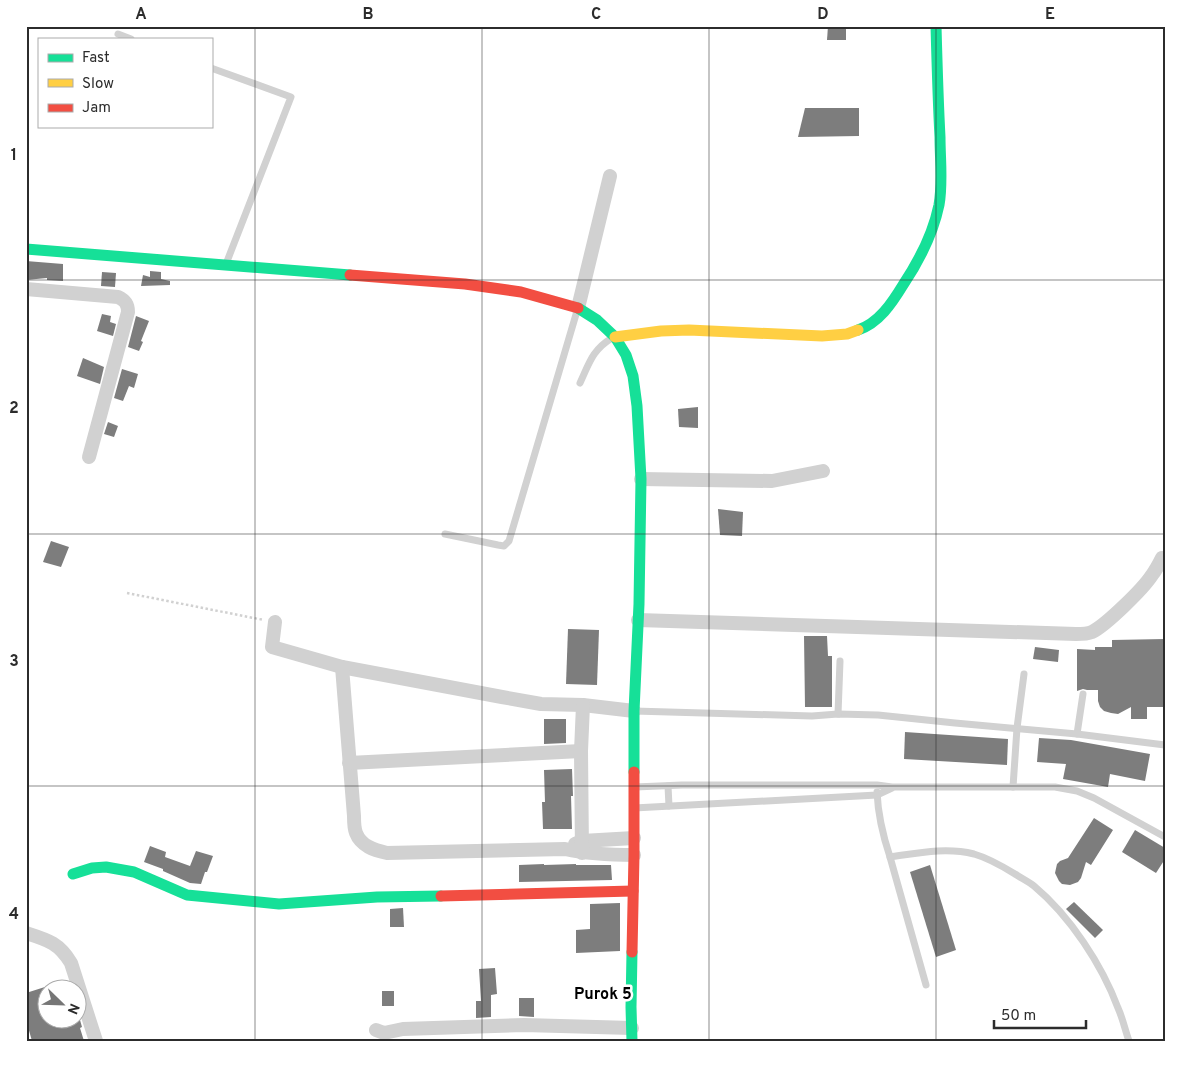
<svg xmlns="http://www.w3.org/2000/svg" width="1191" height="1067" viewBox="0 0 1191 1067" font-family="Overpass,sans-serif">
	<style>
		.building { fill: #7d7d7d }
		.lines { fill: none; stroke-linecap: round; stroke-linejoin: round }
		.path { stroke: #d1d1d1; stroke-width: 2.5; stroke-dasharray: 2.5 2.5; stroke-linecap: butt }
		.lane { stroke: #d1d1d1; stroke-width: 7 }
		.street { stroke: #d1d1d1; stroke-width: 14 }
		.fast { stroke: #16e098; stroke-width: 11 }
		.slow { stroke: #ffcf43; stroke-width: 11 }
		.jam { stroke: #f24e42; stroke-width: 11 }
		.grid { fill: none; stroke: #2c2c2c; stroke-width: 1; stroke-opacity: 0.55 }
		.labels { text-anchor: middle; stroke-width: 5; stroke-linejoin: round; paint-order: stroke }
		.neighbourhood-label { font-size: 16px; font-weight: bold; fill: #000; stroke: #fff }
		.neatline { fill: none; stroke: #2c2c2c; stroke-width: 2 }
		.grid-label { font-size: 16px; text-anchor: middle; font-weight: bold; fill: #2c2c2c }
	</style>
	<rect width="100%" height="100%" fill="#fff"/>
	<g class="building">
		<path d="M828 26H846V40H827Z"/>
		<path d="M805 108H859V136L798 137Z"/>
		<path d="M26 261 63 264V281L47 280V278L26 280Z"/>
		<path d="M150 271 161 272V279L170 281V285L141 286 143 275 150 277Z"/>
		<path d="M102 272 116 273 115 287 101 286Z"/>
		<path d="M102 314 111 316 110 322 116 324 113 336 97 331Z"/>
		<path d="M136 316 149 321 141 341 143 342 139 351 128 347Z"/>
		<path d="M83 358 104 367 100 384 77 376Z"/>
		<path d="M122 369 138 374 134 388 129 386 123 401 114 398Z"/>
		<path d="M698 407V428L679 427 678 409Z"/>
		<path d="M108 422 118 426 114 437 104 434Z"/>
		<path d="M718 509 743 512 742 536 720 535Z"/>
		<path d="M51 541 69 547 61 567 43 562Z"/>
		<path d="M568 629 599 630 597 685 566 684Z"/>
		<path d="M804 636H827L828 656H832V707H805Z"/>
		<path d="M1165 639V707H1147V719H1131V707L1118 714 1111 713 1104 711 1100 707 1098 701V690H1087L1083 689 1077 691V649L1095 650V647H1112V640Z"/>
		<path d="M1035 647 1059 650 1058 662 1033 659Z"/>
		<path d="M544 719H566V743L544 744Z"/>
		<path d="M905 732 1008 739 1007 765 904 759Z"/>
		<path d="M1039 738 1071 740 1150 754 1145 781 1110 774 1108 787 1063 779 1066 764 1037 762Z"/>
		<path d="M572 769 573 796H571L572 829H543L542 802H545L544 770Z"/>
		<path d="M1094 818 1113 830 1091 865 1086 862 1081 878 1078 882 1070 885 1062 884 1059 881 1055 873 1057 864 1060 861 1068 858Z"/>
		<path d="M1135 830 1165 848V859L1156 873 1122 852Z"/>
		<path d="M150 846 166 852 165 857 190 866 196 851 213 856 207 872H205L201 884 190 883 163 871V869L144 862Z"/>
		<path d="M544 864V865L576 864V865H611L612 880 519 882V865Z"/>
		<path d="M930 865 956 950 936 957 910 872Z"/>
		<path d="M1074 902 1103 930 1095 938 1066 909Z"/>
		<path d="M620 903V951L576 953V930L590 929V904Z"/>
		<path d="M403 908 404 927H390V909Z"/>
		<path d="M495 968 497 994 491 995V1017L476 1018V1001H481L479 969Z"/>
		<path d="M48 986V1020H80L82 1027 80 1028 84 1041H32L26 1020V993Z"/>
		<rect x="382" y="991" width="12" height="15"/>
		<path d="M519 998H534V1017L519 1016Z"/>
	</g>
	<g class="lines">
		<path class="path" d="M127 593 264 620"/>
		<g class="lane">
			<path d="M118 34 131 39"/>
			<path d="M211 68 291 97 226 264"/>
			<path d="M580 383C589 364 592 350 612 338"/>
			<path d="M445 534 498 545 504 546 509 541 577 311"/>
			<path d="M634 711 812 716 838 714 878 715 955 723 1077 734 1165 745"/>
			<path d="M838 714 840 661"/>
			<path d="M1077 734 1083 694"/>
			<path d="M668 786 669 806"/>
			<path d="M635 787 682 785H877L892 787H1055L1077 791 1094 798 1165 837"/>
			<path d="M1013 787 1017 728 1024 674"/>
			<path d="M877 792C878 815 883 836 890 857L926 985"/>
			<path d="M634 808 877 795 892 788"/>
			<path d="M890 857C918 853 946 847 974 854 988 858 1002 866 1015 874 1021 878 1029 882 1034 886 1070 916 1102 965 1118 1008 1123 1019 1125 1030 1129 1041"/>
		</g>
		<g class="street">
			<path d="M26 289 118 297C125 300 128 304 128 312L89 457"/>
			<path d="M578 308 610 176"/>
			<path d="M641 479 772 481 823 471"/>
			<path d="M638 620C784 625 930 629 1076 634 1081 634 1087 634 1092 632 1106 625 1143 589 1152 575 1156 570 1159 564 1162 558"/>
			<path d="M275 622 272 647 342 667 502 697 541 704 583 705 634 711"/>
			<path d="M342 667 354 816C354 821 354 828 356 833 361 846 374 850 387 853L565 849C588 854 610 855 634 855"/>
			<path d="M349 763 581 751"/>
			<path d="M575 844 582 841 634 838"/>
			<path d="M582 853 581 751 583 705"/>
			<path d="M26 933C48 940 59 943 71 963L96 1041"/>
			<path d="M376 1030 384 1033 403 1029 524 1025 632 1028"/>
		</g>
		<g class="fast">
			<path d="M26 249 350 275"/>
			<path d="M578 308 597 320 615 337 626 355 633 376 637 406 641 479 639 604 634 711V772"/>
			<path d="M858 330C879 323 892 303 903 285 919 261 933 234 939 205 943 183 940 159 940 137 938 100 937 63 936 26"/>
			<path d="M73 874 92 868 106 867 134 872 187 895 279 904 377 897 441 896"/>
			<path d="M632 1041 631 1007 632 952"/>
		</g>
		<path class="slow" d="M615 337 661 331 689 330 822 336 847 334 858 330"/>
		<g class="jam">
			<path d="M350 275 465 284 521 292 578 308"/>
			<path d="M441 896 633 891"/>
			<path d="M632 952 634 855V772"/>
		</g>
	</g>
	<path class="grid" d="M255 26V1041M482 26V1041M709 26V1041M936 26V1041M26 280H1165M26 534H1165M26 786H1165"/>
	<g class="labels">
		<g class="neighbourhood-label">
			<text x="603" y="999">Purok 5</text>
		</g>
	</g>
	<rect width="1191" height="1067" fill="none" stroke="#ffffff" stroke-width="55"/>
	<rect x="38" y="38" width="175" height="90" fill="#ffffff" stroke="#ababab"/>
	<rect x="48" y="54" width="25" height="8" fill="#16e098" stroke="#ababab"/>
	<text x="82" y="62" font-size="15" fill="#2c2c2c">Fast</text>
	<rect x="48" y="79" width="25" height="8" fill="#ffcf43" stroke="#ababab"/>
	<text x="82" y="88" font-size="15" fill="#2c2c2c">Slow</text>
	<rect x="48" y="104" width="25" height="8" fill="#f24e42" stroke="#ababab"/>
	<text x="82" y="112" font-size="15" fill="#2c2c2c">Jam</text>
	<g transform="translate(62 1004) rotate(113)"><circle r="24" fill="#ffffff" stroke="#ababab"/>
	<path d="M0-4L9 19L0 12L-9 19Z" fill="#767676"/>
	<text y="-8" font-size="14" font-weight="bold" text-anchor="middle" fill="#2c2c2c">N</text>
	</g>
	<path d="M994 1020v8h92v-8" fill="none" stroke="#2c2c2c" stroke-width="2.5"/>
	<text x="1001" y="1020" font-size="15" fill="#2c2c2c" stroke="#ffffff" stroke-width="4" paint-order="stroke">50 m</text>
	<rect x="28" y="28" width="1136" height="1012" class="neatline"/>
	<g class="grid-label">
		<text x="141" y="19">A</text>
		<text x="368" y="19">B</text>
		<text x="596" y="19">C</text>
		<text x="823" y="19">D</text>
		<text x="1050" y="19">E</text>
		<text x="14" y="160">1</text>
		<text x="14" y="413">2</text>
		<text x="14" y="666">3</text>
		<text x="14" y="919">4</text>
	</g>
</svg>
